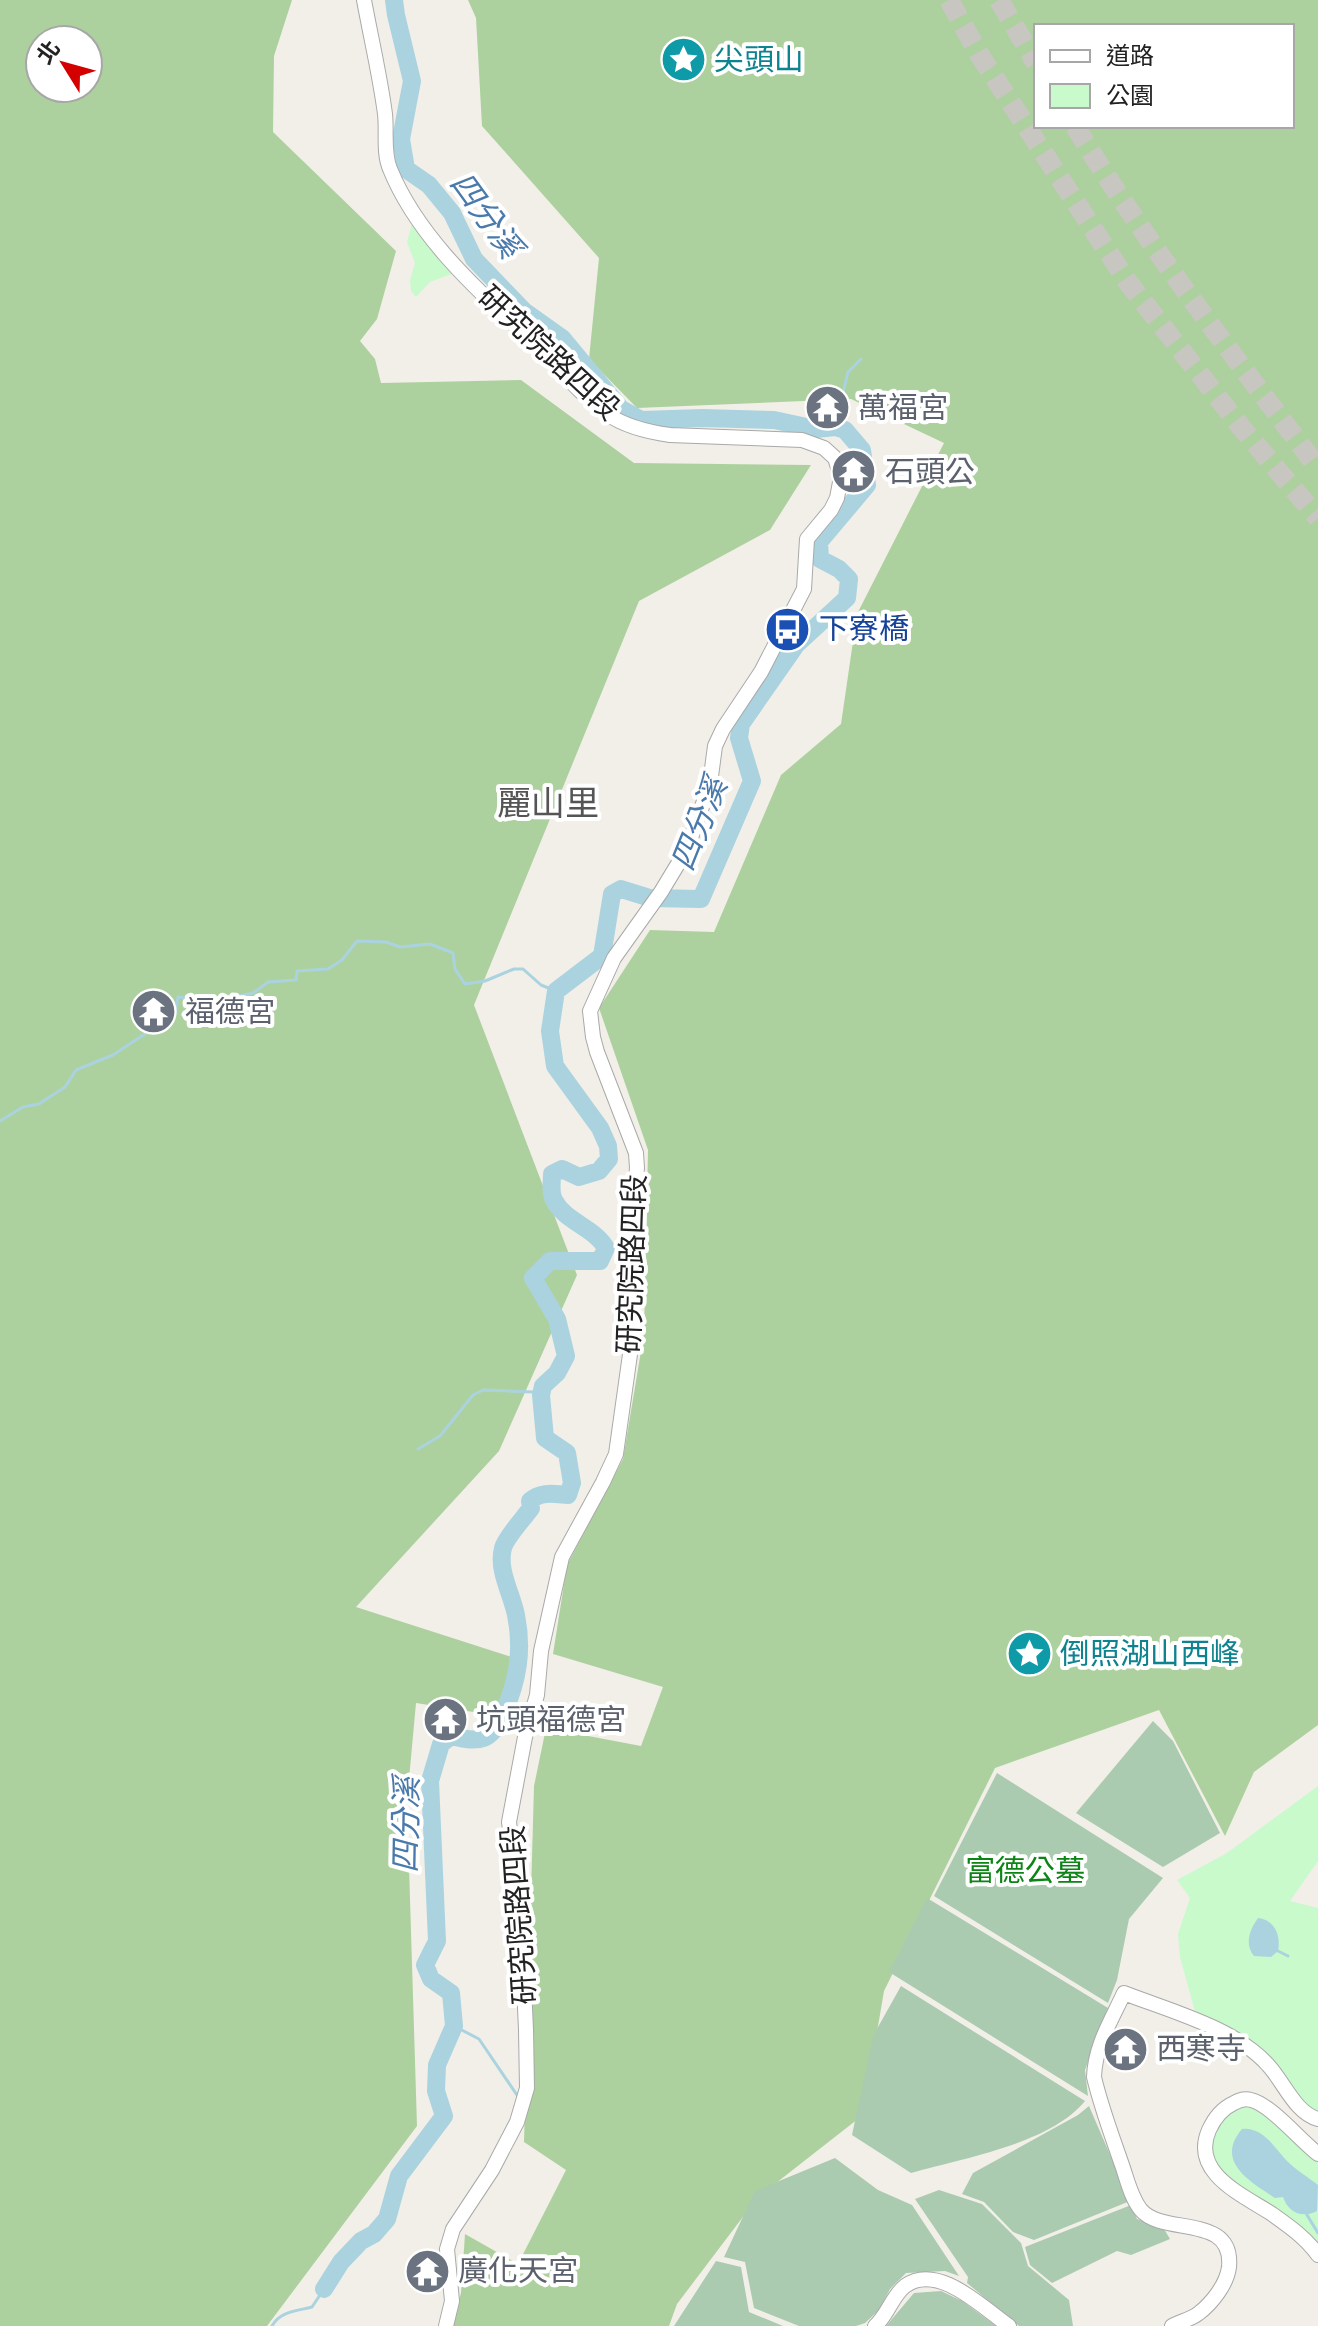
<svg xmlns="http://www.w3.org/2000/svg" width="1318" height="2326" viewBox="0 0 1318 2326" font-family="'PT Sans Narrow','Noto Sans TC',sans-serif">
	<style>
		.forest { fill: #add19e; fill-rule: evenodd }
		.cemetery { fill: #aacbaf }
		.park { fill: #c8facc }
		.water { fill: #aad3df }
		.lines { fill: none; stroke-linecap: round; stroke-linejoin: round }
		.stream { stroke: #aad3df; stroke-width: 3 }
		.river { stroke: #aad3df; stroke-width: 18 }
		.highway-tunnel { stroke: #c8c6c1; stroke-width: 20; stroke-dasharray: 20 10; stroke-linecap: butt }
		.minor-casing { stroke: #a9a9a9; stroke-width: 16 }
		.minor { stroke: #fff; stroke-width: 14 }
		.labels { text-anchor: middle; stroke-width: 8; stroke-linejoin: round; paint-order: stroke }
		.culture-label { font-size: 30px; fill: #0d838f; stroke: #fff; text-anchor: start }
		.street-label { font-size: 30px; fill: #222; stroke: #fff }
		.worship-label { font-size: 30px; fill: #5b616d; stroke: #fff; text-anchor: start }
		.transit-label { font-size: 30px; fill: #164399; stroke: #fff; text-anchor: start }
		.park-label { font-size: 30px; fill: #0c8416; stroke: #fff }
		.water-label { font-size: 32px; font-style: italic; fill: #4a7aab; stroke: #fff }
		.quarter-label { font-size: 34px; fill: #555; stroke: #fff }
	</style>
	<rect width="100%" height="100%" fill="#f2efe9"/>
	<g class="forest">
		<path d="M0 0H292L274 56 273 132 396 251 377 319 360 341 375 359 381 383 521 380 634 463 811 465 770 530 639 601 474 1005 577 1275 499 1451 356 1607 521 1660 512 1718 416 1703 407 1801 417 2126 267 2326H0ZM40 40H88V88H40Z"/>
		<path d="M468 0H1318V1725L1254 1772 1225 1836 1159 1710 995 1768 884 1991 863 2115 758 2197 677 2304 669 2326H452L461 2293 465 2234 518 2264 566 2170 524 2142 534 1786 546 1728 641 1746 663 1687 553 1654 567 1565 623 1459 644 1333 648 1150 599 1008 650 930 714 932 781 775 841 724 857 614 944 443 851 399 637 408 589 359 599 258 482 126 476 18ZM1036 26H1292V126H1036Z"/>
	</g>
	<g class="cemetery">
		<path d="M1153 1721 1173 1741 1220 1833 1163 1867 1076 1813Z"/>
		<path d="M997 1773 1163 1878 1129 1919 1117 1980 1108 2003 934 1896Z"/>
		<path d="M927 1898 1108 2008 1085 2070 1088 2096 889 1972Z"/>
		<path d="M901 1986 1085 2101C1050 2144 963 2158 911 2173L852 2135 873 2036Z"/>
		<path d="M1089 2106 1130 2201 1034 2240 1013 2232 984 2202 962 2194 973 2173 1078 2115Z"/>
		<path d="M835 2158 878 2190 912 2205 959 2276 945 2271 906 2273 890 2289 879 2310 865 2323 856 2326H799L754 2308 745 2262 724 2257 755 2191Z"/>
		<path d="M939 2190 982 2204 1021 2243 1028 2266 1069 2300 1073 2326H1019L967 2283 968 2277 915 2199Z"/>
		<path d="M1131 2205 1137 2219 1164 2229 1170 2239 1131 2255 1117 2251 1052 2283 1030 2265 1025 2247Z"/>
		<path d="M716 2261 741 2267 749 2312 783 2326H674Z"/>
		<path d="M941 2291 962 2301 996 2326H886L914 2293Z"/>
	</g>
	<g class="park">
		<path d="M412 224 454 273 430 282 416 297 411 291 410 280 415 263 407 242Z"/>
		<path d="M1318 1786V1861L1290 1901 1318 1908V2113C1292 2096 1288 2075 1268 2056 1248 2036 1221 2026 1196 2015L1180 1957 1178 1934 1190 1898 1177 1880 1227 1853Z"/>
		<path d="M1247 2105 1262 2111 1318 2160V2246C1296 2229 1227 2183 1216 2163 1210 2151 1211 2138 1219 2127 1227 2115 1233 2109 1247 2105Z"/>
	</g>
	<g class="water">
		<path d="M1258 1918C1275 1920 1281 1936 1278 1951L1271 1957 1254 1956C1244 1944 1250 1929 1258 1918Z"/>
		<path d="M1242 2129C1263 2127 1275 2148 1287 2161 1296 2170 1308 2177 1318 2185L1317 2211C1302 2219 1288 2212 1283 2197L1275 2198C1251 2182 1214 2162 1242 2129Z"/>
	</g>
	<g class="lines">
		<g class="stream">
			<path d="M835 427 848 372 861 359"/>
			<path d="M0 1121 23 1107 39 1104 65 1087 76 1070 113 1055 175 1014 178 997 217 1001 253 993 268 982 296 980 297 971 328 969 342 960 357 941 386 942 400 947 430 944 453 953 455 969 465 984 485 981 514 969H523L541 985 556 991"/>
			<path d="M418 1449 440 1436 473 1395 483 1390 533 1392 541 1395"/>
			<path d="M1278 1951 1288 1956"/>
			<path d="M454 2026 479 2039 519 2098"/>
			<path d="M1307 2215 1318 2233"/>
			<path d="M272 2326C280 2311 297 2311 312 2307L324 2289"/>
		</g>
		<path class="river" d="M324 2289 341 2262 361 2241 374 2234 387 2219 399 2176 444 2116 436 2091 437 2065 454 2026 451 1993 431 1979 425 1965 437 1941 430 1781 441 1744 451 1736C480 1743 492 1742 504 1712 518 1680 523 1650 516 1615 512 1594 497 1570 503 1548 506 1537 524 1518 531 1508L530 1501C541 1491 554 1494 568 1495L572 1483 567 1453 545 1438 541 1395 543 1386 557 1373 566 1356 557 1319 533 1278 550 1261H600L606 1248C594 1227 565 1222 554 1200 550 1193 552 1182 552 1174L562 1169 579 1177 599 1171 609 1159 608 1146 600 1128 555 1066 550 1031 556 991 602 956 612 894 621 889 650 898 701 899 752 781 739 738 741 724 796 645 847 598 849 579 839 569 820 559 819 542 867 485 862 450 845 430 835 427 816 429 774 420 703 418 641 420 621 409 562 338 524 311 474 259 452 213 429 185 406 169 401 139 412 81 396 15 394 0"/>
		<g class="highway-tunnel">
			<path d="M949 0 979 54 1127 281 1241 427 1318 518"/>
			<path d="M999 0 1036 63"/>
			<path d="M1075 126C1147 245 1234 356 1318 468"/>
		</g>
		<defs>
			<g id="minor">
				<path d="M364 0C371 38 380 76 385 114 387 131 383 153 390 169 419 240 482 294 537 346 560 369 581 395 607 414 626 427 648 432 670 435L802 440 824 448 835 458 841 477 837 498 831 510 807 539 804 589 761 672 723 729 715 746 710 784 687 849 661 892 614 958 590 1011 593 1037 597 1052 636 1153 637 1168 625 1287 633 1333 616 1454 603 1482 562 1557 541 1651 537 1695 525 1737 509 1822 521 1920 526 2030 527 2088 517 2122 492 2170 453 2229 447 2249 452 2301 446 2326"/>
				<path d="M1318 2154C1301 2141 1270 2104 1251 2100 1245 2098 1239 2100 1234 2103 1223 2108 1214 2119 1209 2130 1190 2173 1243 2195 1272 2214 1289 2226 1306 2238 1318 2255"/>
				<path d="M875 2326C888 2315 892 2296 905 2286 938 2262 983 2308 1009 2326"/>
				<path d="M1172 2326C1181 2321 1192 2319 1199 2313 1212 2303 1227 2284 1229 2267 1234 2213 1163 2236 1141 2210 1131 2198 1127 2179 1122 2165 1112 2136 1101 2107 1094 2077 1095 2046 1111 2021 1124 1993 1170 2011 1235 2028 1268 2065 1284 2082 1295 2113 1318 2119"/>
			</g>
		</defs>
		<use href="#minor" class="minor-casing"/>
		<use href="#minor" class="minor"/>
	</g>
	<defs>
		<symbol id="sight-disc" viewBox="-11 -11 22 22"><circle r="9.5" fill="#0f9aa8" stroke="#fff"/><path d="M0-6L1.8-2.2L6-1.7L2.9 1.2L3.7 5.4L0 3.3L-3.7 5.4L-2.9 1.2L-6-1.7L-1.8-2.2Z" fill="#fff"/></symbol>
		<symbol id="temple-disc" viewBox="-11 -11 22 22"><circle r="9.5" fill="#6b7280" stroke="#fff"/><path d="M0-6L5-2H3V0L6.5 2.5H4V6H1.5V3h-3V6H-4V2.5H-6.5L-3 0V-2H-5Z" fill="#fff"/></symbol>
		<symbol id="bus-disc" viewBox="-11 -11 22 22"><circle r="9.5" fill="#1a4fb4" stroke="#fff"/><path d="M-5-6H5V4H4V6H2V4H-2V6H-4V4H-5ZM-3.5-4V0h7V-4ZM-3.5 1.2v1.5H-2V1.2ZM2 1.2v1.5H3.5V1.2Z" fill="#fff"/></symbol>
	</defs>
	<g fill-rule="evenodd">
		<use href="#sight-disc" x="658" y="34" width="51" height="51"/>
		<use href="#temple-disc" x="802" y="382" width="51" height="51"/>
		<use href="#temple-disc" x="828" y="446" width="51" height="51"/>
		<use href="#bus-disc" x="762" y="604" width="51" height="51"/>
		<use href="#temple-disc" x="128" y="986" width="51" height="51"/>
		<use href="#sight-disc" x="1004" y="1628" width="51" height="51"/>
		<use href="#temple-disc" x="420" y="1694" width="51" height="51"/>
		<use href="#temple-disc" x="1100" y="2024" width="51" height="51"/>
		<use href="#temple-disc" x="402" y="2246" width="51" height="51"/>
	</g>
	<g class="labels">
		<g class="culture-label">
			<text x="714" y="70">尖頭山</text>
			<text x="1060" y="1664">倒照湖山西峰</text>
		</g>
		<g class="street-label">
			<text transform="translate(549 353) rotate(43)" y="10">研究院路四段</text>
			<text transform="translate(632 1264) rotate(-88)" y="10">研究院路四段</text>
			<text transform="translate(519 1915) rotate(-94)" y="10">研究院路四段</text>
		</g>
		<g class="worship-label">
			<text x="858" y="418">萬福宮</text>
			<text x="885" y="482">石頭公</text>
			<text x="185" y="1022">福德宮</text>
			<text x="476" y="1730">坑頭福德宮</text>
			<text x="1156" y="2059">西寒寺</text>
			<text x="458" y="2281">廣化天宮</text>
		</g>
		<g class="transit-label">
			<text x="819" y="639">下寮橋</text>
		</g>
		<g class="park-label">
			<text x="1025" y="1881">富德公墓</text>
		</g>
		<g class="water-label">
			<text transform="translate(486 215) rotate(54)" y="11">四分溪</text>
			<text transform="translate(699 824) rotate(-68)" y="11">四分溪</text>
			<text transform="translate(406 1825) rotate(-89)" y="11">四分溪</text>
		</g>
		<g class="quarter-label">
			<text x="548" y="815">麗山里</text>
		</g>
	</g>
	<rect x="1034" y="24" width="260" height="104" fill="#ffffff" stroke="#a7a7a7" stroke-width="2"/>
	<rect x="1050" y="50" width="40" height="12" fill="#ffffff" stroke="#a7a7a7" stroke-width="2"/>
	<text x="1106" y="64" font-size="24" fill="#222222">道路</text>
	<rect x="1050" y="84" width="40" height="24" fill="#c8facc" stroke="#a7a7a7" stroke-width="2"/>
	<text x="1106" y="104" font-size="24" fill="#222222">公園</text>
	<g transform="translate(64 64) rotate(307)"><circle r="38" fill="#ffffff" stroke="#a7a7a7" stroke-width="2"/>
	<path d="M0-6L14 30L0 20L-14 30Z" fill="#d40000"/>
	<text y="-12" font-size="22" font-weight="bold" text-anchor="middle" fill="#222222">北</text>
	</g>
</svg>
